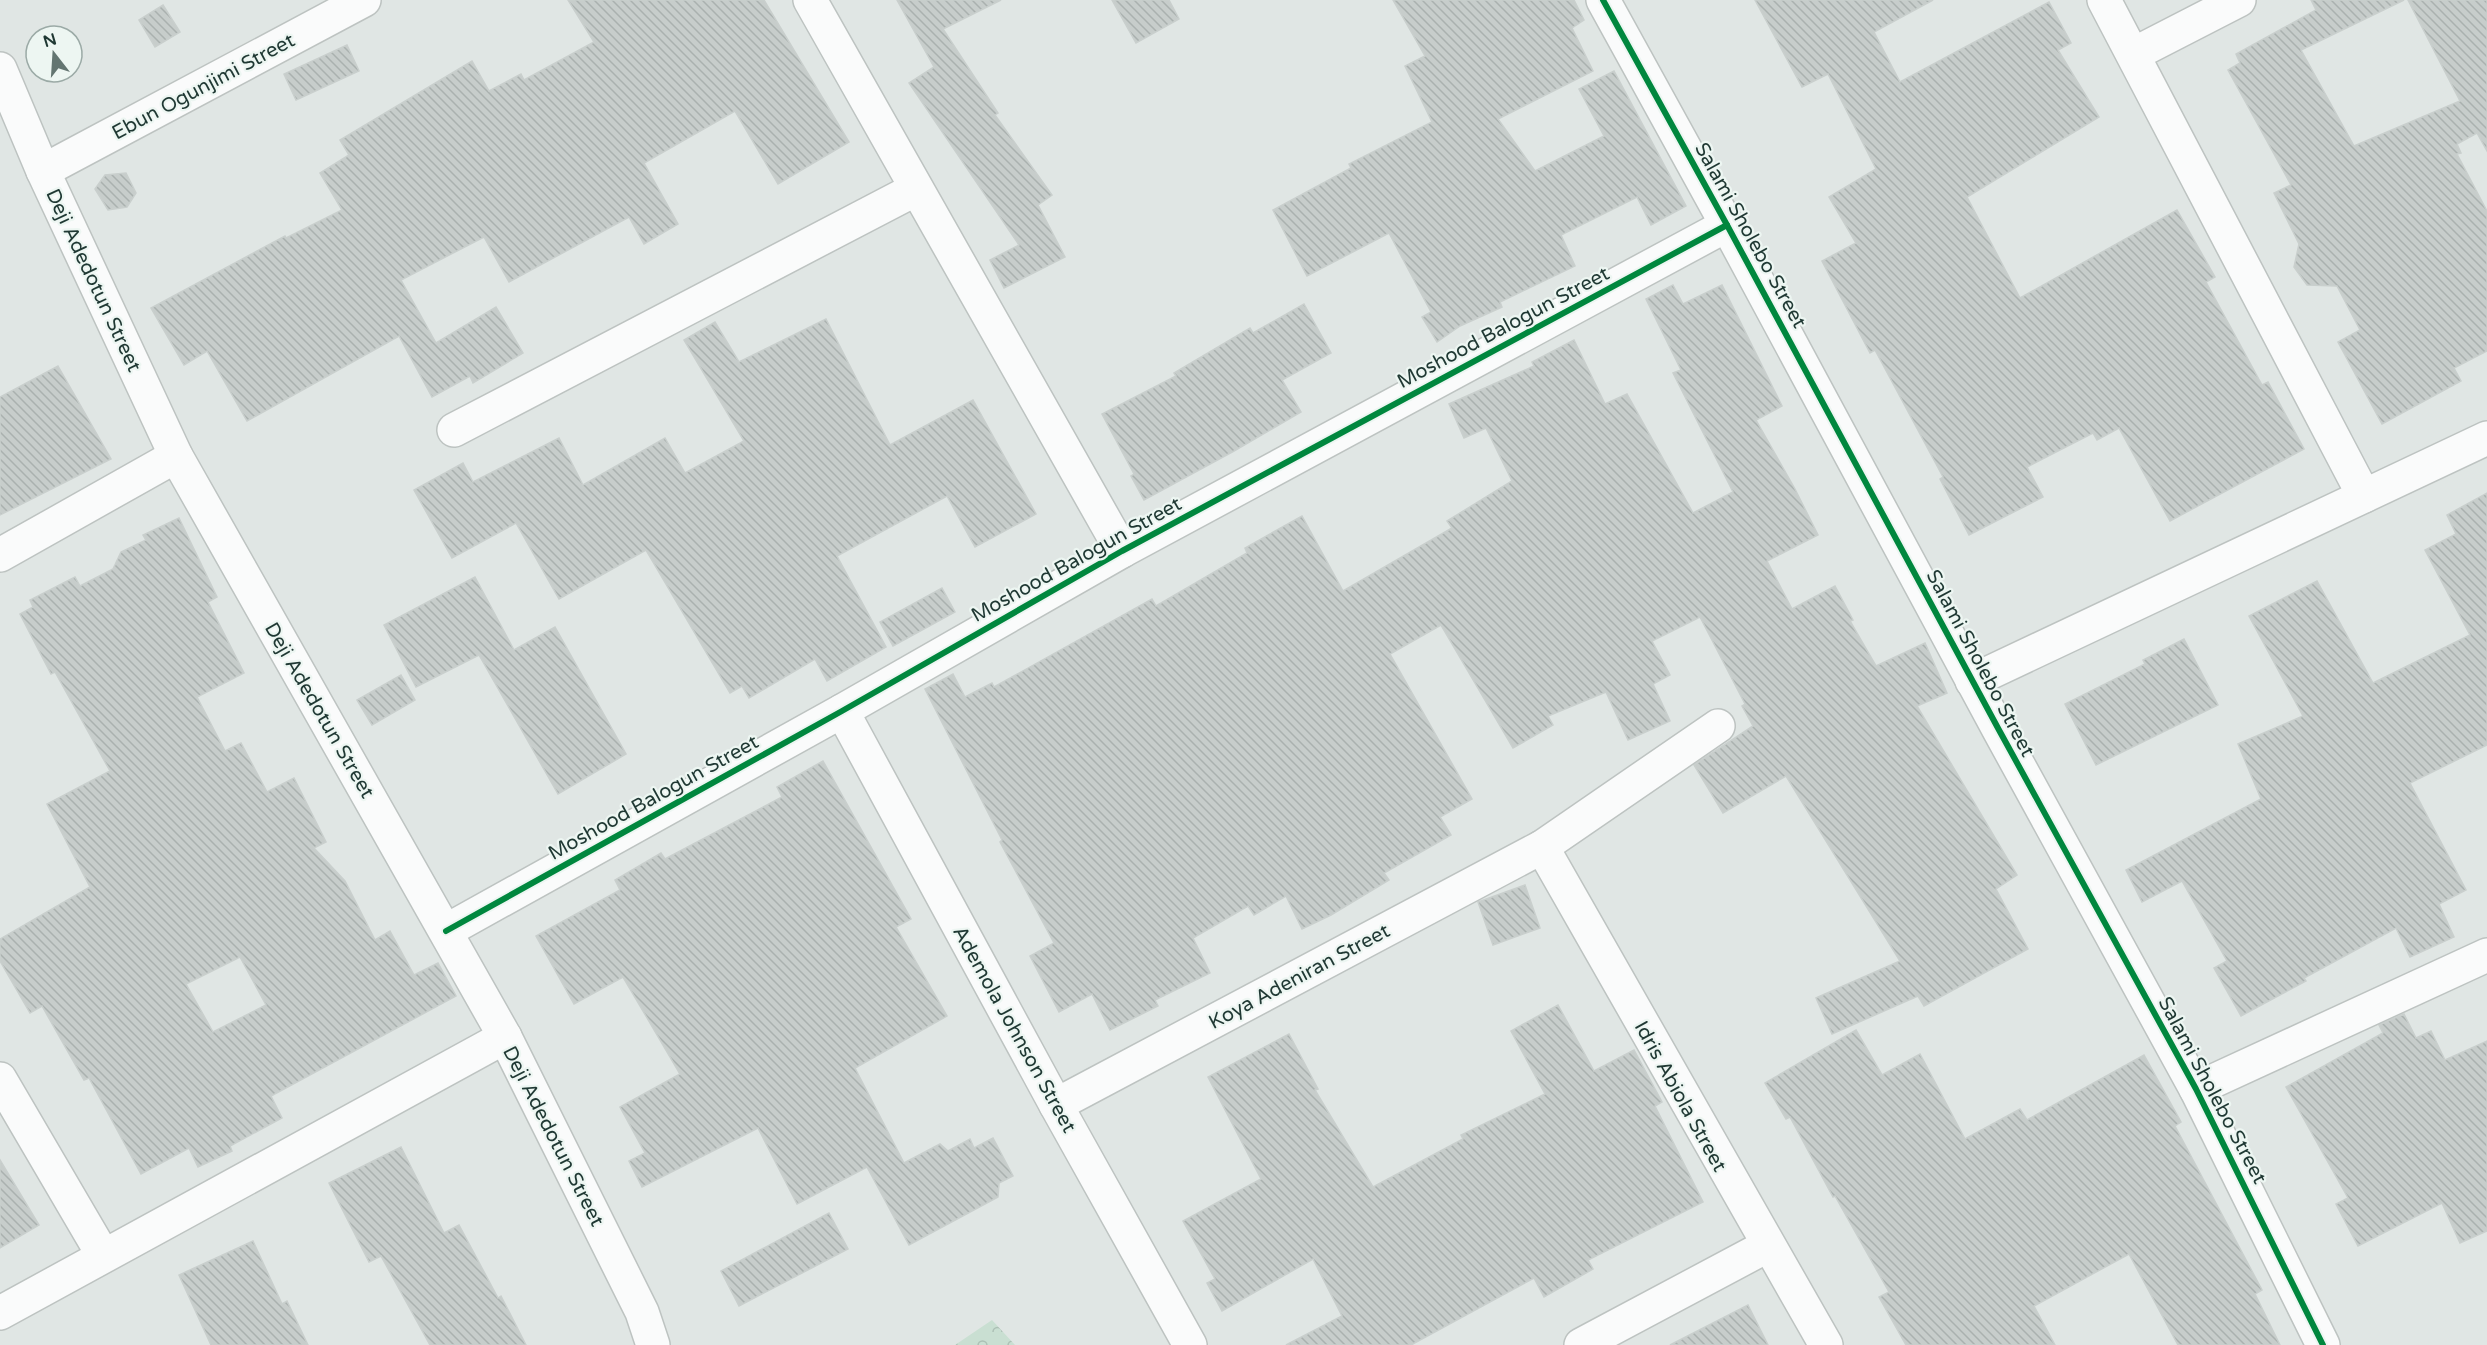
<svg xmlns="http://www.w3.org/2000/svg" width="2487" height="1345" viewBox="0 0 2487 1345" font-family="'Varela Round',sans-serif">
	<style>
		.forest { fill: url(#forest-crowns) }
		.building { fill: url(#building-back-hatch); stroke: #c9cfcd; stroke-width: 1.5; fill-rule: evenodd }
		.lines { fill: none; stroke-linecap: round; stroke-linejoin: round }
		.minor-casing { stroke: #bdc3c1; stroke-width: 36 }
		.minor { stroke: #fafbfb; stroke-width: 33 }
		.cycleway-casing { stroke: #edf6f2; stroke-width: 10 }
		.cycleway { stroke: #00873e; stroke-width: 6 }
		.labels { text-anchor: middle; stroke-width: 4.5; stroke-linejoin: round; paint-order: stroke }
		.street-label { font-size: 20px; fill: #1f3833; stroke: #edf6f2 }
	</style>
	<defs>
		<pattern id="forest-crowns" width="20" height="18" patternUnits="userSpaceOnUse" patternTransform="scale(1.5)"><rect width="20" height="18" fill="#c9dfd2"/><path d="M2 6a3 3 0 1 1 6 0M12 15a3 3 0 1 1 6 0" fill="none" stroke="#acc0b5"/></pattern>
		<pattern id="building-back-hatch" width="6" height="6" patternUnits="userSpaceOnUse" patternTransform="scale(1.5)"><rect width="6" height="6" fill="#c7cdcb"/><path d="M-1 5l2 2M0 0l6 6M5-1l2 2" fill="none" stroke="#aab1af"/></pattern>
	</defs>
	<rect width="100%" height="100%" fill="#e0e6e4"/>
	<path class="forest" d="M992 1320 1015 1345H955Z"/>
	<g class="building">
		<path d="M568 0H764L849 142 778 184 735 111 644 163 678 224 644 244 629 217 509 282 484 237 401 280 436 343 496 307 523 353 473 383 470 376 432 397 399 336 247 421 207 351 184 365 151 308 285 236 286 238 342 210 320 173 349 155 340 140 472 61 489 91 521 74 524 80 594 42Z"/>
		<path d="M897 0H1001L943 29 998 113 995 115 1052 195 1038 205 1065 257 1004 288 990 260 1019 245 909 83 934 67Z"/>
		<path d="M1112 0H1169L1179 19 1136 43Z"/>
		<path d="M1393 0H1574L1584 20 1572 28 1593 71 1498 119 1535 171 1604 136 1579 89 1614 71 1686 206 1651 225 1637 197 1561 235 1575 266 1500 302 1502 307 1460 326 1437 342 1422 317 1431 312 1389 233 1307 276 1273 210 1351 168 1349 164 1432 122 1405 66 1425 56Z"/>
		<path d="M1755 0H1933L1874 32 1900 82 2049 2 2071 43 2058 50 2099 117 1967 197 2020 298 2177 210 2215 277 2206 282 2262 385 2268 382 2304 449 2170 521 2119 428 2097 440 2093 433 2027 467 2043 497 1969 535 1940 479 1943 477 1875 350 1870 353 1822 261 1856 243 1829 197 1876 169 1828 74 1802 87Z"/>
		<path d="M2311 0H2404L2301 50 2354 146 2460 101 2408 0H2487V151L2477 133 2457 144 2461 153 2457 154 2487 211V351L2454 368 2461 381 2382 424 2338 342 2360 330 2337 286 2307 285 2294 267 2299 244 2274 193 2291 185 2228 70 2240 63 2236 54 2316 10Z"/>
		<path d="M163 5 180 32 155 47 139 20Z"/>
		<path d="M347 45 359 71 296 100 284 74Z"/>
		<path d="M126 173 136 193 127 207 108 210 95 189 105 175Z"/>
		<path d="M1673 285 1683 304 1722 285 1782 406 1756 420 1795 489 1818 535 1767 561 1792 609 1835 586 1853 620 1850 621 1876 666 1925 643 1947 693 1917 706 2017 875 1996 889 2028 949 1924 1006 1918 996 1832 1034 1816 998 1900 961 1786 776 1723 813 1694 765 1753 726 1742 706 1745 704 1700 617 1652 641 1670 675 1653 684 1670 721 1628 740 1606 692 1548 716 1553 725 1513 748 1441 625 1390 654 1472 799 1440 817 1451 835 1384 873 1389 880 1331 915 1302 929 1286 896 1254 915 1248 906 1193 938 1210 973 1155 1000 1158 1006 1110 1030 1092 994 1059 1012 1030 956 1054 943 1000 842 1002 840 925 689 953 674 965 697 992 683 994 687 1152 599 1156 606 1247 553 1245 548 1302 516 1343 591 1452 528 1447 521 1512 481 1486 428 1464 438 1449 404 1534 366 1532 362 1574 340 1605 404 1627 394 1693 513 1733 492 1673 373 1681 370 1646 299Z"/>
		<path d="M1304 304 1331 353 1282 380 1301 412 1234 451 1144 500 1131 476 1134 474 1102 414 1176 376 1174 373 1250 328 1253 333Z"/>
		<path d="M826 319 890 445 973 400 1036 514 975 547 947 496 837 556 886 647 827 681 815 659 749 698 742 686 730 693 646 550 559 599 516 523 452 558 414 490 463 463 473 482 559 438 583 485 665 438 685 473 744 441 684 340 715 322 739 362Z"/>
		<path d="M58 366 111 459 0 515V397Z"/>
		<path d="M2487 493V745L2410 783 2466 890 2439 904 2454 937 2410 957 2396 928 2304 978 2306 981 2241 1016 2214 968 2227 961 2182 881 2142 902 2126 870 2261 799 2238 744 2303 716 2249 616 2317 581 2373 683 2470 635 2425 550 2456 534 2447 515Z"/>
		<path d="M179 518 217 597 208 602 244 673 197 697 225 751 241 743 267 792 294 778 326 842 314 848 345 881 375 940 390 931 414 975 438 963 456 996 271 1096 282 1118 230 1146 232 1151 198 1167 189 1148 141 1174 89 1078 84 1080 42 1006 30 1013 0 961V939L90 887 47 804 110 771 55 672 51 674 20 614 33 607 30 600 75 577 80 586 113 569 121 552 146 540 143 535ZM240 957 266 1005 213 1032 186 984Z"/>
		<path d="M475 577 514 650 555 627 626 754 558 794 479 655 416 687 384 625Z"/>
		<path d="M942 588 955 612 893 646 880 622Z"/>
		<path d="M2184 639 2218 705 2096 765 2065 704 2145 664 2143 660Z"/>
		<path d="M401 675 415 700 372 725 357 700Z"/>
		<path d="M823 761 911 919 896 927 947 1016 855 1068 904 1163 940 1144 948 1151 970 1139 974 1148 993 1138 1013 1176 999 1183 998 1197 909 1245 867 1167 797 1204 758 1128 642 1187 629 1161 645 1153 620 1107 680 1074 623 977 574 1004 536 936 620 890 615 880 661 853 665 859 782 797 777 787Z"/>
		<path d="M1525 885 1540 928 1493 945 1478 902Z"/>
		<path d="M1558 1005 1594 1071 1634 1050 1662 1102 1655 1106 1703 1202 1588 1260 1593 1269 1544 1297 1534 1278 1411 1345H1286L1342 1316 1313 1259 1222 1311 1207 1283 1215 1279 1183 1221 1261 1179 1208 1077 1289 1034 1318 1089 1315 1090 1373 1187 1463 1139 1461 1135 1545 1094 1511 1031Z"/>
		<path d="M2404 1014 2416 1038 2431 1031 2445 1060 2487 1041V1231L2460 1243 2442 1203 2358 1246 2336 1204 2348 1198 2286 1087 2383 1033 2379 1025Z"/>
		<path d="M1856 1030 1882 1075 1920 1054 1965 1139 2020 1109 2027 1120 2144 1055 2181 1122 2175 1126 2262 1290 2255 1294 2280 1345H2178L2129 1254 2034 1306 2055 1345H1906L1879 1297 1889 1292 1835 1196 1833 1197 1790 1117 1786 1119 1765 1083Z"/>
		<path d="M401 1147 444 1233 459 1225 498 1298 501 1296 526 1345H430L381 1256 369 1262 329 1183Z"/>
		<path d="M0 1160 39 1225 0 1248Z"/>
		<path d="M829 1213 848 1249 739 1306 721 1271Z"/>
		<path d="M253 1241 282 1304 287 1301 308 1345H211L179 1275Z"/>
		<path d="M1748 1305 1768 1345H1670Z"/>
	</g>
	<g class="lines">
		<defs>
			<g id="minor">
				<path d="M810 0 1122 551"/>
				<path d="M1603 0 1727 225 1999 730 2196 1089 2323 1345"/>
				<path d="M2104 0 2364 496"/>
				<path d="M2134 54 2239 0"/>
				<path d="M0 69 43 171 176 456 505 1037 642 1312 653 1345"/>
				<path d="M43 171 364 0"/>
				<path d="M454 430 916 189"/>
				<path d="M0 555 176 456"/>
				<path d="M1972 681 2487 438"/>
				<path d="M842 711 1056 1105 1190 1345"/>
				<path d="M1542 847 1826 1345"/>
				<path d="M446 931 842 711 1122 551 1727 225"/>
				<path d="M0 1079 103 1255"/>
				<path d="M2196 1089 2487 955"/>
				<path d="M1056 1105 1542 847 1718 726"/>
				<path d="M0 1313 505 1037"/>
				<path d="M1581 1345 1765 1247"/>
			</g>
		</defs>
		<use href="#minor" class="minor-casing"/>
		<use href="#minor" class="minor"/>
		<defs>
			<g id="cycleway">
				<path d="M1603 0 1727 225 1999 730 2196 1089 2323 1345"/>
				<path d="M446 931 842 711 1122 551 1727 225"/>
			</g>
		</defs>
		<use href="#cycleway" class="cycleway-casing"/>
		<use href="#cycleway" class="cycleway"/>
	</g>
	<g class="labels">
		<g class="street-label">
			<text transform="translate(203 86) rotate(-28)" y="7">Ebun Ogunjimi Street</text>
			<text transform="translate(1751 235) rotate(61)" y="7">Salami Sholebo Street</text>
			<text transform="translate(94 280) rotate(65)" y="7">Deji Adedotun Street</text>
			<text transform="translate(1503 327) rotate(-28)" y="7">Moshood Balogun Street</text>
			<text transform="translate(1076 559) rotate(-29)" y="7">Moshood Balogun Street</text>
			<text transform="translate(1981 663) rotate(62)" y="7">Salami Sholebo Street</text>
			<text transform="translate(320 710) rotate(60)" y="7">Deji Adedotun Street</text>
			<text transform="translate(653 797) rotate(-29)" y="7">Moshood Balogun Street</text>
			<text transform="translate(1299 976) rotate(-28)" y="7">Koya Adeniran Street</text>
			<text transform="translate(1015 1029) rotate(61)" y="7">Ademola Johnson Street</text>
			<text transform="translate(2213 1090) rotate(62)" y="7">Salami Sholebo Street</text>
			<text transform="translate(1681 1096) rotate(61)" y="7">Idris Abiola Street</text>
			<text transform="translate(554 1136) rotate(63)" y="7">Deji Adedotun Street</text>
		</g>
	</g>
	<g transform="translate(54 54) rotate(343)"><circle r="28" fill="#edf6f2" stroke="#9baaa6" stroke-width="1.5"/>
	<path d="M0-4.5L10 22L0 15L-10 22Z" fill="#637571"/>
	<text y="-9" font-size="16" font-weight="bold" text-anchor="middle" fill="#1f3833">N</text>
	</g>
</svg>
